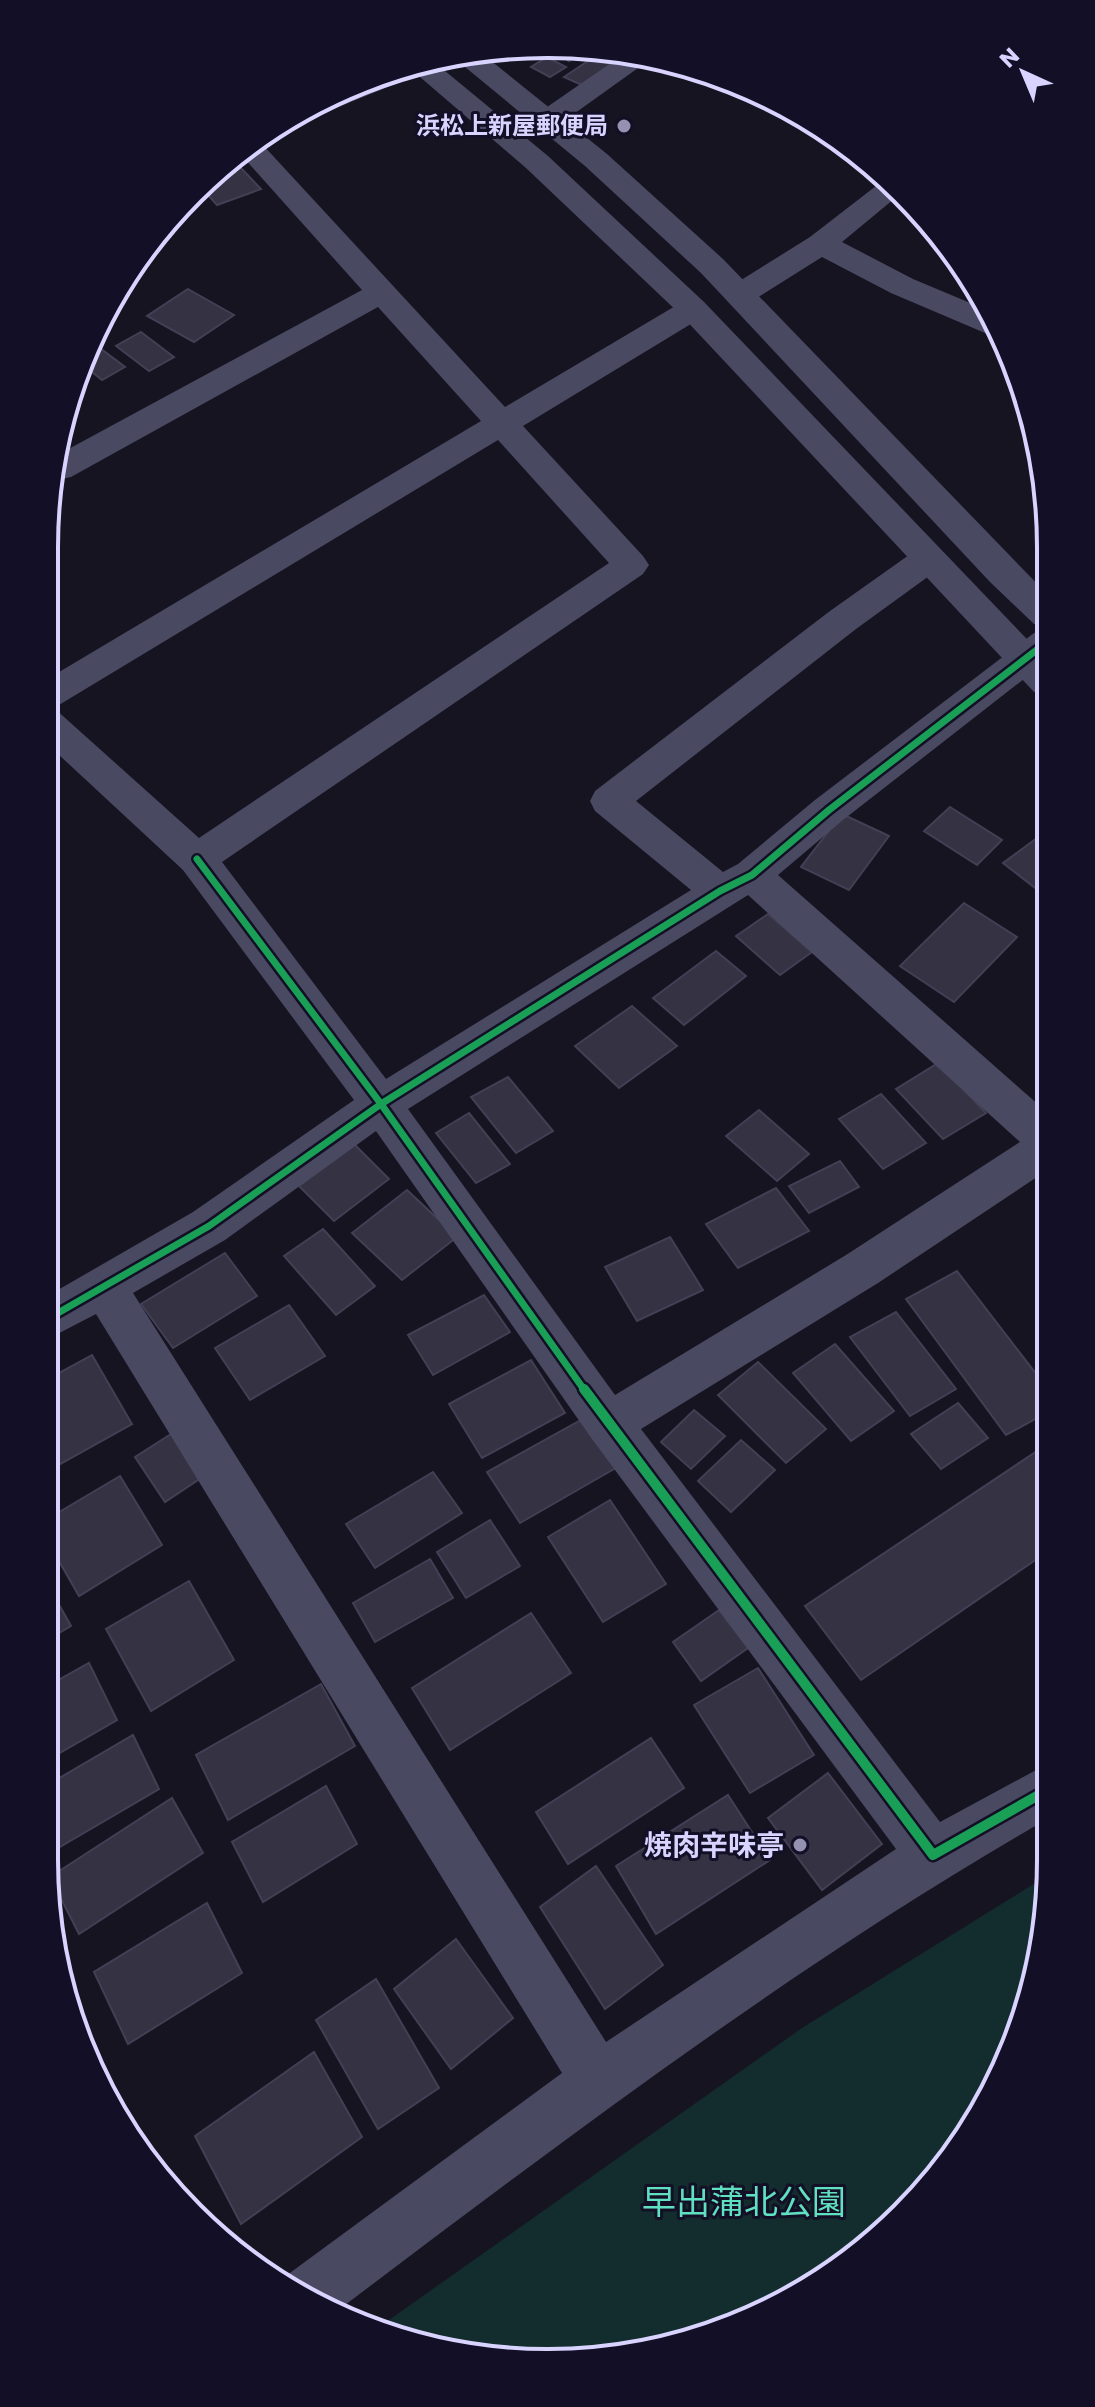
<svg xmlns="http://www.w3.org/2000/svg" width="1095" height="2407" viewBox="0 0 1095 2407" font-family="Poppins,'Noto Sans JP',sans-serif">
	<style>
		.green { fill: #132c2d }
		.building { fill: #343243; stroke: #433f54; stroke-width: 2 }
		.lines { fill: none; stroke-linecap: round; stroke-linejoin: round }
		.minor { fill: #4a4962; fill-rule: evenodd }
		.tertiary { fill: #4a4962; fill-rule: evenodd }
		.cycleway-far1-casing { stroke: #130f26; stroke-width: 12 }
		.cycleway-casing { stroke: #130f26; stroke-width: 15 }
		.cycleway-far1 { stroke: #1a9f57; stroke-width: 7 }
		.cycleway { stroke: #1a9f57; stroke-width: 10 }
		.poi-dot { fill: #9591b1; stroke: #130f26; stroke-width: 3 }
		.labels { text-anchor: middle; stroke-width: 6; stroke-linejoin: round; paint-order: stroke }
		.far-poi-label { font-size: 24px; font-weight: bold; fill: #d9d4ff; stroke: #130f26; text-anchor: end }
		.poi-label { font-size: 28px; font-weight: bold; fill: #d9d4ff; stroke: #130f26; text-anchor: end }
		.near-park-label { font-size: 34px; fill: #5fe0c0; stroke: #130f26 }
		.rim { fill: none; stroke: #d9d4ff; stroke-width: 4 }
	</style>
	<rect width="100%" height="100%" fill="#161421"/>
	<path class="green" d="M1048 1875 1013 2052 926 2192 799 2296 645 2353H450L379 2327 802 2028Z"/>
	<g class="building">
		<path d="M560 47 587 52 569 61 551 51Z"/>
		<path d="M547 57 566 67 550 77 531 67Z"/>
		<path d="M594 57 612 65 582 85 564 77Z"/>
		<path d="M238 165 261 189 217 205 200 186 224 170Z"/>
		<path d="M188 289 234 315 194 342 147 316Z"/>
		<path d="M141 332 174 357 149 371 116 346Z"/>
		<path d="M92 342 125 367 102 380 81 363Z"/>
		<path d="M950 807 1002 840 977 865 924 831Z"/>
		<path d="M842 814 889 836 849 890 801 867Z"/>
		<path d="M1048 830V898L1003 863Z"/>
		<path d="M964 903 1017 937 954 1002 900 966Z"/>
		<path d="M768 914 812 952 780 975 736 936Z"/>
		<path d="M716 951 746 976 684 1025 653 998Z"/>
		<path d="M632 1006 677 1046 619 1088 575 1046Z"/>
		<path d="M938 1063 986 1113 943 1139 896 1089Z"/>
		<path d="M508 1077 553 1131 516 1153 471 1097Z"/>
		<path d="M881 1094 926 1143 883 1169 839 1119Z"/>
		<path d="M759 1110 809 1154 777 1181 726 1136Z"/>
		<path d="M469 1113 510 1164 476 1183 436 1133Z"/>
		<path d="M355 1145 389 1179 334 1221 299 1186Z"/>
		<path d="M840 1161 859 1187 809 1213 789 1186Z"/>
		<path d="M776 1188 809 1231 738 1268 706 1224Z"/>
		<path d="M407 1190 457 1237 402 1280 352 1233Z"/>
		<path d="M323 1229 375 1286 336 1315 284 1256Z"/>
		<path d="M670 1237 703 1290 637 1321 605 1267Z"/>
		<path d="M225 1253 257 1296 173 1348 141 1304Z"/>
		<path d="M957 1271 1050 1392V1411L1006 1435 906 1299Z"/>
		<path d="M484 1295 510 1332 433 1375 408 1335Z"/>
		<path d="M289 1305 325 1356 250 1400 215 1348Z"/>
		<path d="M896 1312 956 1389 910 1416 850 1337Z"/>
		<path d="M835 1344 894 1411 851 1441 793 1373Z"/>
		<path d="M92 1355 132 1424 44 1473V1381Z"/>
		<path d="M531 1360 565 1413 482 1458 449 1404Z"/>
		<path d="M758 1362 826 1429 786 1463 718 1395Z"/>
		<path d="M958 1403 988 1438 941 1469 911 1434Z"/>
		<path d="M694 1410 725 1436 691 1469 661 1442Z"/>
		<path d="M588 1416 621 1465 520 1523 487 1472Z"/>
		<path d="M174 1432 204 1476 165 1502 135 1457Z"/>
		<path d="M741 1440 775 1470 731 1512 698 1481Z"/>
		<path d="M1040 1449 1050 1461V1550L861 1680 805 1606Z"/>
		<path d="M433 1472 462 1513 375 1568 346 1524Z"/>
		<path d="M120 1476 162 1545 79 1596 44 1535V1521Z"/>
		<path d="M610 1500 666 1584 603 1622 548 1537Z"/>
		<path d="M490 1520 520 1566 466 1598 437 1552Z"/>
		<path d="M430 1559 453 1598 375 1642 353 1603Z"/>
		<path d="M44 1578 71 1626 44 1642Z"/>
		<path d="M189 1581 234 1660 151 1711 106 1629Z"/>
		<path d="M719 1610 748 1648 701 1681 673 1642Z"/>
		<path d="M531 1613 571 1673 450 1750 412 1688Z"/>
		<path d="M89 1663 117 1720 44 1762V1688Z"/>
		<path d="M758 1668 814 1755 750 1793 694 1705Z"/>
		<path d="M321 1684 355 1746 228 1820 196 1755Z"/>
		<path d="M133 1735 159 1789 46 1855 44 1787Z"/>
		<path d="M651 1738 684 1788 568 1864 536 1812Z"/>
		<path d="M828 1773 882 1844 822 1890 768 1818Z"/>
		<path d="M326 1786 357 1844 263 1902 232 1842Z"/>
		<path d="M728 1795 770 1860 656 1934 616 1866Z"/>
		<path d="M172 1798 203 1853 79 1934 50 1877Z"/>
		<path d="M596 1866 663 1965 605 2009 540 1907Z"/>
		<path d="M207 1903 242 1973 128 2044 94 1972Z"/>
		<path d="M456 1939 513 2018 451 2069 394 1989Z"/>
		<path d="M376 1979 439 2088 378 2129 316 2020Z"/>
		<path d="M314 2052 362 2137 241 2224 195 2136Z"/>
	</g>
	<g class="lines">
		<g class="minor">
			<path d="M618 58 645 63 557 126 547 129 537 126 532 120 537 114Z"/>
			<path d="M262 144 505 407 682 302 693 299 704 302 709 309 704 316 523 426 643 556 649 565 643 574 222 862 386 1079 691 890 595 811 590 801 595 791 830 611 916 550 928 547 940 550 946 559 940 568 856 629 636 801 723 872 738 864 815 800 1034 633 1047 629V661L843 820 778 875 1049 1114V1169L878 1283 641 1429 940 1822 1051 1762V1817C799 1961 568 2137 337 2311L296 2296 281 2283 283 2278 562 2073 96 1314 44 1341V1298L193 1212 354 1100 183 870 44 741V681L481 421 378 307 71 477 57 480 63 452 362 290 243 157ZM498 440 609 563 199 838 54 708ZM748 895 1020 1142 846 1255 615 1395 408 1109ZM376 1131 592 1439 896 1849 606 2042 133 1293 225 1240Z"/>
			<path d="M885 179 900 194 842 242 913 279 987 310 1001 335 985 333 891 293 822 257 752 301 741 304 730 301 725 294 730 287 810 237Z"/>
		</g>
		<g class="tertiary">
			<path d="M485 56 607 154 723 259 1047 594V628L1034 624 990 582 701 273 585 166 459 62Z"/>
			<path d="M439 66 548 156 704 302 1047 660V696L1034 692 682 316 526 168 413 71Z"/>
			<path d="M408 72 405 80 336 108 326 111 316 108 354 83Z"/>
		</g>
		<defs>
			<g id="cycleway-far1">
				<path d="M197 859 381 1104 585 1391"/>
				<path d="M44 1321 209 1226 381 1104 720 891 752 875 829 810 1047 642"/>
			</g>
			<path id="cycleway" d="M584 1389 933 1855 1051 1788"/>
		</defs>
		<use href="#cycleway-far1" class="cycleway-far1-casing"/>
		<use href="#cycleway" class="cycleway-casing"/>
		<use href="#cycleway-far1" class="cycleway-far1"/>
		<use href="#cycleway" class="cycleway"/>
	</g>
	<g class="poi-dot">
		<circle cx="624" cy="126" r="8"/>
		<circle cx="800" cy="1845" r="8"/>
	</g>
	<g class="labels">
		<g class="far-poi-label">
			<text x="608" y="134">浜松上新屋郵便局</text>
		</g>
		<g class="poi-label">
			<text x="784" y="1855">焼肉辛味亭</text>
		</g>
		<g class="near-park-label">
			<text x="744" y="2214">早出蒲北公園</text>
		</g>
	</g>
	<path d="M0 0H1095V2407H0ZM547 58H548A489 489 0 0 1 1037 547V1860A489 489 0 0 1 548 2349H547A489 489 0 0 1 58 1860V547A489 489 0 0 1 547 58Z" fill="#130f26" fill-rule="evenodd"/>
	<path class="rim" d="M547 58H548A489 489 0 0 1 1037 547V1860A489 489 0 0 1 548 2349H547A489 489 0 0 1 58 1860V547A489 489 0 0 1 547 58Z"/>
	<g transform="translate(1023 72) rotate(316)" stroke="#130f26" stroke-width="6" paint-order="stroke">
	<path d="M0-6L14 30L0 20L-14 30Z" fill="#d9d4ff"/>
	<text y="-12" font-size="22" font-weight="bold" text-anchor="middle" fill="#d9d4ff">N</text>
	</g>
</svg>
